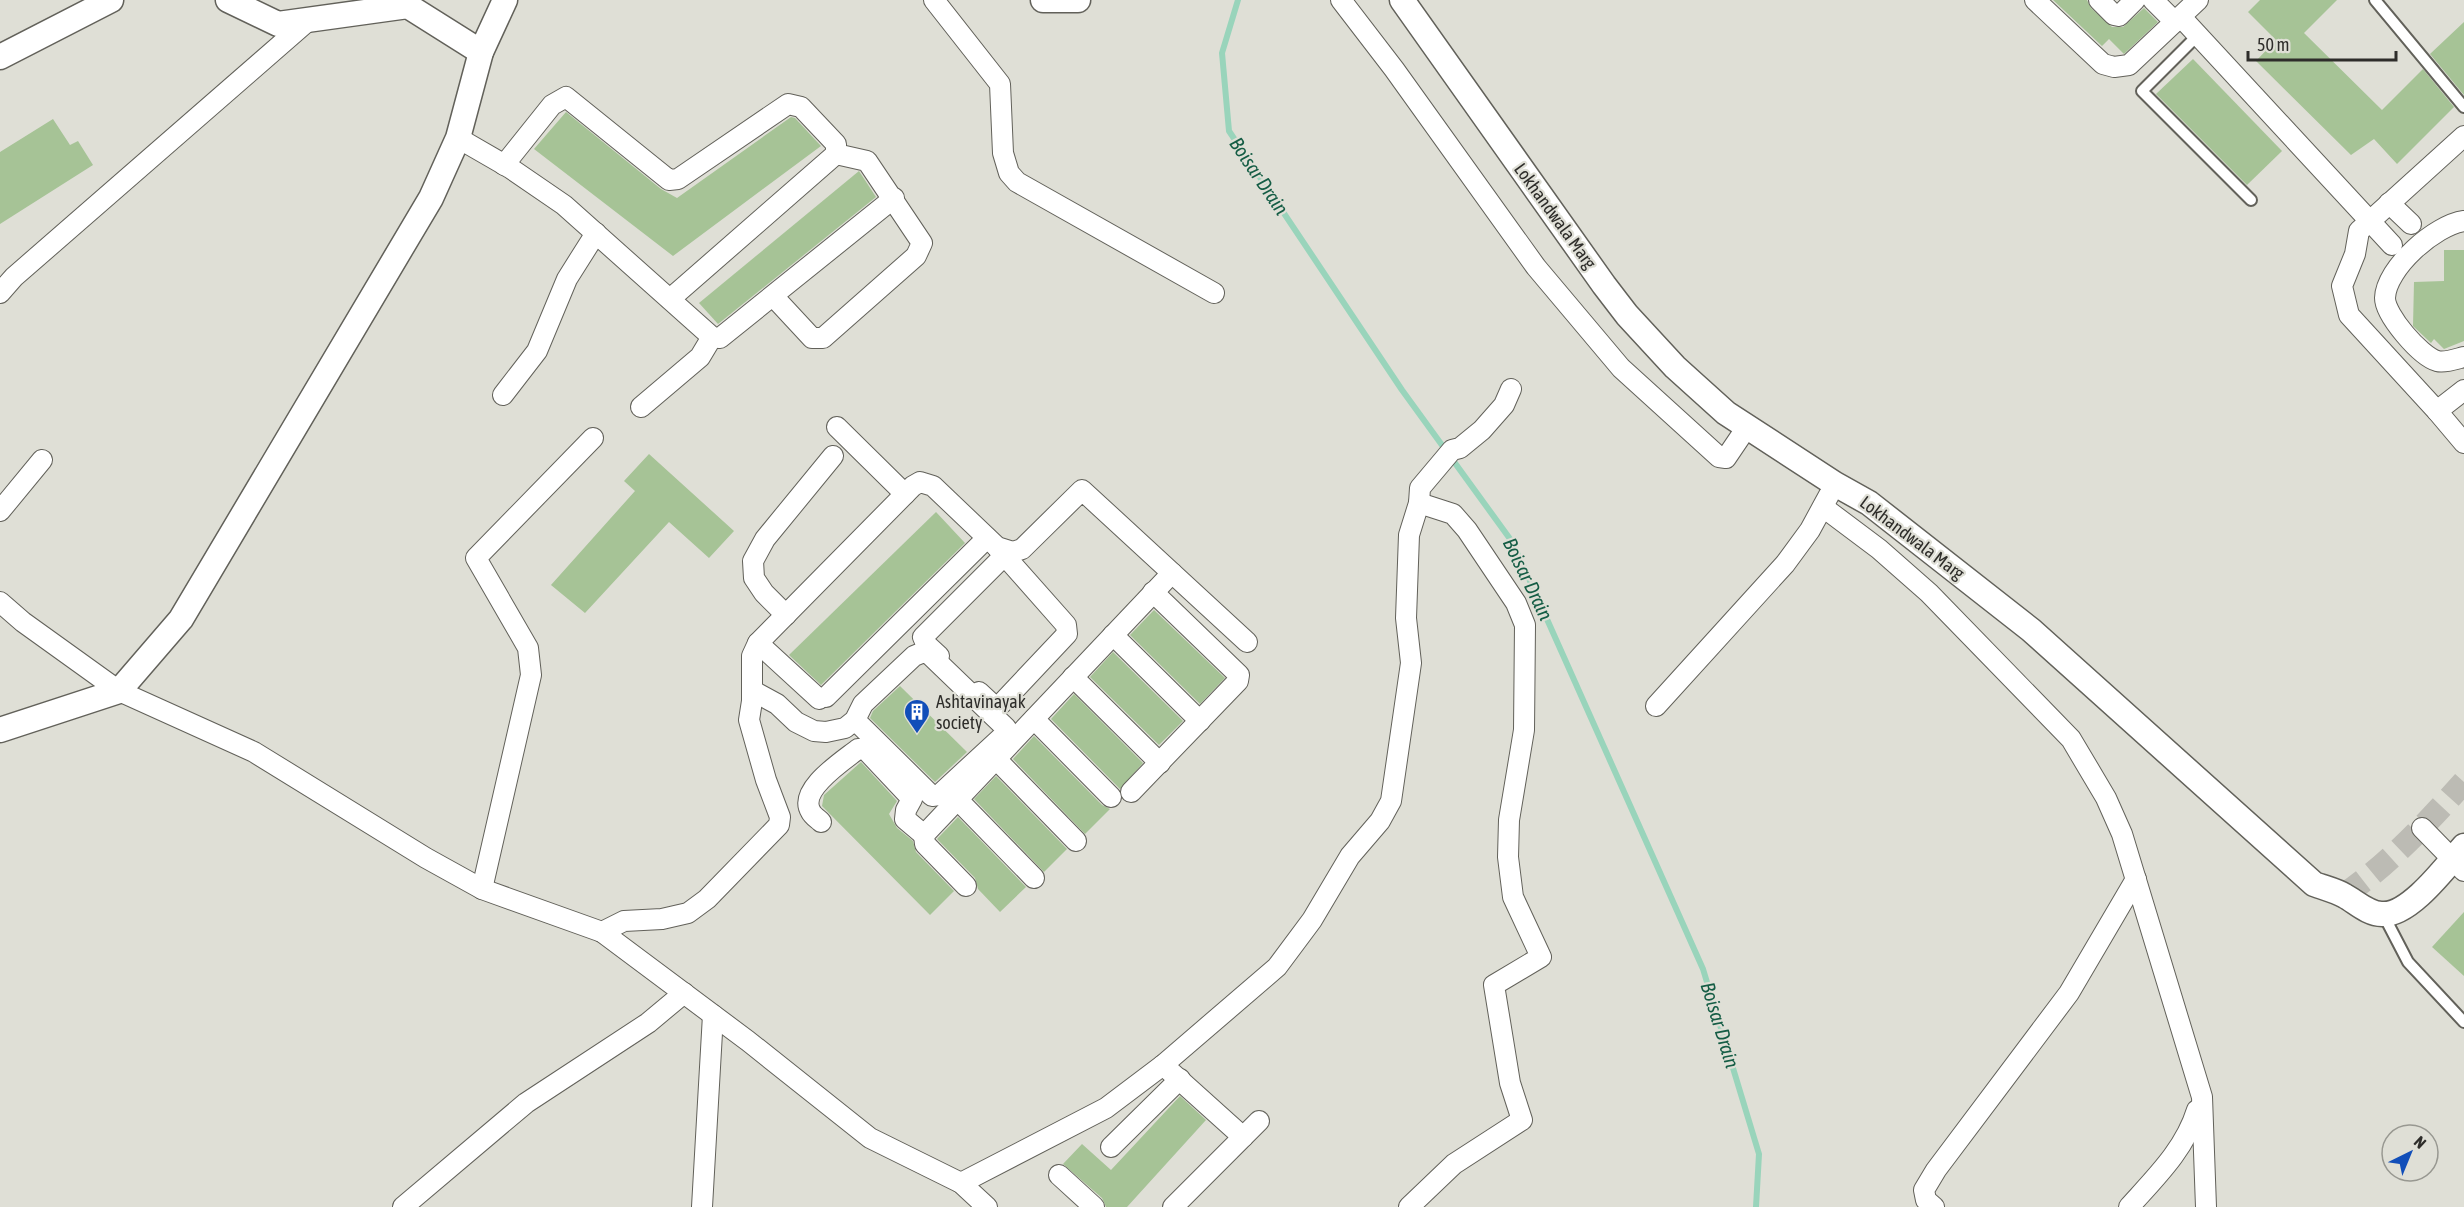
<svg xmlns="http://www.w3.org/2000/svg" width="2464" height="1207" viewBox="0 0 2464 1207" font-family="'Asap Condensed',sans-serif">
	<style>
		.lines { fill: none; stroke-linecap: round; stroke-linejoin: round }
		.stream { stroke: #99d4bb; stroke-width: 6 }
		.building { fill: #a6c396 }
		.tertiary-tunnel { stroke: #bcbbb4; stroke-width: 24; stroke-dasharray: 24 12; stroke-linecap: butt }
		.service-casing { stroke: #62615a; stroke-width: 14 }
		.minor-casing { stroke: #62615a; stroke-width: 22 }
		.tertiary-casing { stroke: #62615a; stroke-width: 27 }
		.service { stroke: #fff; stroke-width: 10 }
		.minor { stroke: #fff; stroke-width: 20 }
		.tertiary { stroke: #fff; stroke-width: 24 }
		.labels { text-anchor: middle; stroke-width: 4.5; stroke-linejoin: round; paint-order: stroke }
		.street-label { font-size: 18px; fill: #2e2d2a; stroke: #dfdfd6 }
		.poi-label { font-size: 18px; fill: #2e2d2a; stroke: #dfdfd6; text-anchor: start }
		.water-label { font-size: 20px; font-style: italic; fill: #155d45; stroke: #dfdfd6 }
	</style>
	<rect width="100%" height="100%" fill="#dfdfd6"/>
	<g class="lines">
		<path class="stream" d="M1238 0 1222 53 1229 131 1402 390 1513 543 1703 969 1759 1154 1756 1207"/>
	</g>
	<g class="building">
		<path d="M2053 0H2087L2091 8 2112 27H2123L2144 8 2158 22 2124 54 2109 39 2102 46Z"/>
		<path d="M2260 0H2337L2304 33 2382 110 2423 69 2454 107 2397 164 2374 139 2351 155 2256 61 2276 40 2248 12Z"/>
		<path d="M2464 22V95L2430 54Z"/>
		<path d="M2193 59 2282 151 2247 185 2156 94Z"/>
		<path d="M566 112 661 189 677 198 791 117 795 118 821 146 673 256 534 149Z"/>
		<path d="M53 119 70 145 78 141 93 165 0 224V152Z"/>
		<path d="M859 171 876 197 718 324 699 303Z"/>
		<path d="M2444 250H2464V341L2444 349 2434 339 2431 343 2413 326 2414 282 2444 281Z"/>
		<path d="M649 454 734 531 709 558 669 522 585 613 551 585 635 491 624 481Z"/>
		<path d="M936 512 965 543 821 685 789 655Z"/>
		<path d="M1154 610 1225 678 1200 704 1130 635Z"/>
		<path d="M1113 652 1183 721 1159 745 1090 677Z"/>
		<path d="M900 686 967 752 935 782 870 718 873 711Z"/>
		<path d="M1074 694 1143 763 1120 789 1051 719Z"/>
		<path d="M1034 736 1102 805 1110 809 1085 834 1013 759Z"/>
		<path d="M861 762 897 801 889 814 897 828 913 841 916 852 954 891 930 915 822 806 824 795Z"/>
		<path d="M996 776 1067 849 1044 872 974 799Z"/>
		<path d="M958 817 1026 887 1000 912 978 889 975 878 937 839Z"/>
		<path d="M2464 912V976L2432 947Z"/>
		<path d="M1180 1096 1206 1120 1127 1207H1106L1102 1198 1063 1164 1082 1144 1111 1170Z"/>
	</g>
	<g class="lines">
		<path class="tertiary-tunnel" d="M2344 895C2389 864 2427 823 2464 782"/>
		<defs>
			<g id="service">
				<path d="M2375 0 2464 107"/>
				<path d="M2198 35 2142 91 2251 200"/>
				<path d="M2383 914 2408 962 2464 1022"/>
			</g>
			<g id="minor">
				<path d="M934 0 1000 84 1003 153 1009 173 1017 182 1214 293"/>
				<path d="M1341 0 1394 69 1536 267 1621 368 1719 457 1726 458 1747 427"/>
				<path d="M2035 0 2103 64 2114 67 2129 65 2198 0"/>
				<path d="M2099 0 2114 15 2119 16 2135 0"/>
				<path d="M2153 0 2175 22"/>
				<path d="M2181 17 2392 245"/>
				<path d="M2464 136 2359 231 2355 254 2342 286 2349 315 2437 411 2464 443"/>
				<path d="M458 138 510 168 564 205 712 337 720 338 894 198"/>
				<path d="M504 165 552 105 566 97 669 180 678 179 788 104 801 107 836 144V154L670 299"/>
				<path d="M2389 203 2411 224"/>
				<path d="M2464 221C2435 225 2386 268 2385 298 2385 315 2420 356 2437 361 2445 363 2456 359 2464 357"/>
				<path d="M0 293 14 277 309 20"/>
				<path d="M773 296 812 338H823L916 256 922 243 867 161 836 154"/>
				<path d="M503 395 537 351 567 279 596 233"/>
				<path d="M641 407 700 357 712 337"/>
				<path d="M2437 411 2464 390"/>
				<path d="M837 427 905 494"/>
				<path d="M1823 507 1879 549 1929 593 2071 739 2106 798 2122 834 2202 1097 2206 1207"/>
				<path d="M0 511 42 460"/>
				<path d="M0 602 23 622 119 691 254 752 426 858 482 889 602 932 748 1041 870 1138 961 1183 987 1207"/>
				<path d="M786 615 764 593 754 578 753 561 765 539 833 456"/>
				<path d="M1113 635 1200 721"/>
				<path d="M758 643 819 699"/>
				<path d="M939 656 926 644 923 637 1004 556"/>
				<path d="M1073 677 1160 763"/>
				<path d="M753 691 777 704 796 722 814 731 826 732 845 728 855 720 863 704 914 656 926 651 1006 728 1005 734 939 795 932 796 855 720"/>
				<path d="M979 692 993 705 1001 704 1067 634 1066 625 997 547"/>
				<path d="M826 697 987 538"/>
				<path d="M1656 706 1785 564 1810 530 1829 495"/>
				<path d="M1034 719 1111 797"/>
				<path d="M996 759 1076 841"/>
				<path d="M1131 792 1238 681 1239 675 1153 592"/>
				<path d="M958 800 1034 878"/>
				<path d="M821 822C818 819 813 816 811 812 797 790 843 761 858 749H865L912 799 906 810 905 819 924 835"/>
				<path d="M2422 828 2464 871"/>
				<path d="M966 886 925 844 924 835 1172 573"/>
				<path d="M482 889 531 675 528 648 476 558 593 438"/>
				<path d="M602 932 624 921 662 919 688 913 707 899 779 825 780 817 766 780 749 720 752 701V656L758 643 913 486 920 482 933 486 997 547 1013 552 1022 549 1082 490 1247 642"/>
				<path d="M1163 1065 1243 1137"/>
				<path d="M1111 1147 1180 1079"/>
				<path d="M1059 1175 1094 1207"/>
				<path d="M961 1183 1106 1108 1163 1065 1277 967 1312 920 1350 856 1380 821 1391 801 1411 663 1406 618 1409 535 1419 503 1420 488 1452 450 1460 448 1482 430 1504 405 1511 389"/>
				<path d="M403 1207 526 1103 648 1023 684 993"/>
				<path d="M702 1207 713 1015"/>
				<path d="M1173 1207 1259 1121"/>
				<path d="M1409 1207 1454 1164 1522 1120 1510 1083 1494 985 1541 957 1513 897 1508 857 1509 820 1524 730 1525 625 1516 603 1467 530 1453 514 1419 503"/>
				<path d="M1934 1207 1926 1200 1924 1190 1936 1170 2069 993 2136 879"/>
				<path d="M2129 1207C2156 1177 2185 1149 2197 1110"/>
			</g>
			<g id="tertiary">
				<path d="M228 0 278 24 408 6 481 52"/>
				<path d="M1043 0H1078"/>
				<path d="M1402 0 1604 285 1627 315 1675 367 1726 413 1835 484 1869 503 2031 630 2314 884C2324 888 2335 890 2345 896 2356 902 2368 914 2382 914 2410 916 2447 865 2464 846"/>
				<path d="M0 57 111 0"/>
				<path d="M0 730 119 691 181 619 431 198 458 138 481 52 505 0"/>
			</g>
		</defs>
		<use href="#service" class="service-casing"/>
		<use href="#minor" class="minor-casing"/>
		<use href="#tertiary" class="tertiary-casing"/>
		<use href="#service" class="service"/>
		<use href="#minor" class="minor"/>
		<use href="#tertiary" class="tertiary"/>
	</g>
	<defs>
		<symbol id="building-pin" viewBox="-11 -11 22 30"><path d="M0 17L-7.5 6A9.5 9.5 0 1 1 7.5 6Z" fill="#114eb9" stroke="#dfdfd6"/><path d="M-4-6H4V6H1V3H-1V6H-4ZM-2.5-4.3h1.7v1.8h-1.7ZM.8-4.3h1.7v1.8H.8ZM-2.5-1h1.7V.8h-1.7ZM.8-1h1.7V.8H.8Z" fill="#fff"/></symbol>
	</defs>
	<g fill-rule="evenodd">
		<use href="#building-pin" x="902" y="697" width="30" height="40"/>
	</g>
	<g class="labels">
		<g class="street-label">
			<text transform="translate(1555 216) rotate(54)" y="6">Lokhandwala Marg</text>
			<text transform="translate(1912 538) rotate(37)" y="6">Lokhandwala Marg</text>
		</g>
		<g class="poi-label">
			<text x="936" y="708">Ashtavinayak<tspan x="936" dy="21">society</tspan></text>
		</g>
		<g class="water-label">
			<text transform="translate(1259 176) rotate(56)" y="7">Boisar Drain</text>
			<text transform="translate(1528 579) rotate(64)" y="7">Boisar Drain</text>
			<text transform="translate(1720 1025) rotate(73)" y="7">Boisar Drain</text>
		</g>
	</g>
	<g transform="translate(2410 1153) rotate(43)"><circle r="28" fill="#dfdfd6" stroke="#989891" stroke-width="1.5"/>
	<path d="M0-4.5L10 22L0 15L-10 22Z" fill="#114eb9"/>
	<text y="-9" font-size="16" font-weight="bold" text-anchor="middle" fill="#2e2d2a">N</text>
	</g>
	<path d="M2248 51v9h148v-9" fill="none" stroke="#2e2d2a" stroke-width="3"/>
	<text x="2257" y="51" font-size="18" fill="#2e2d2a" stroke="#dfdfd6" stroke-width="4.5" paint-order="stroke">50 m</text>
</svg>
